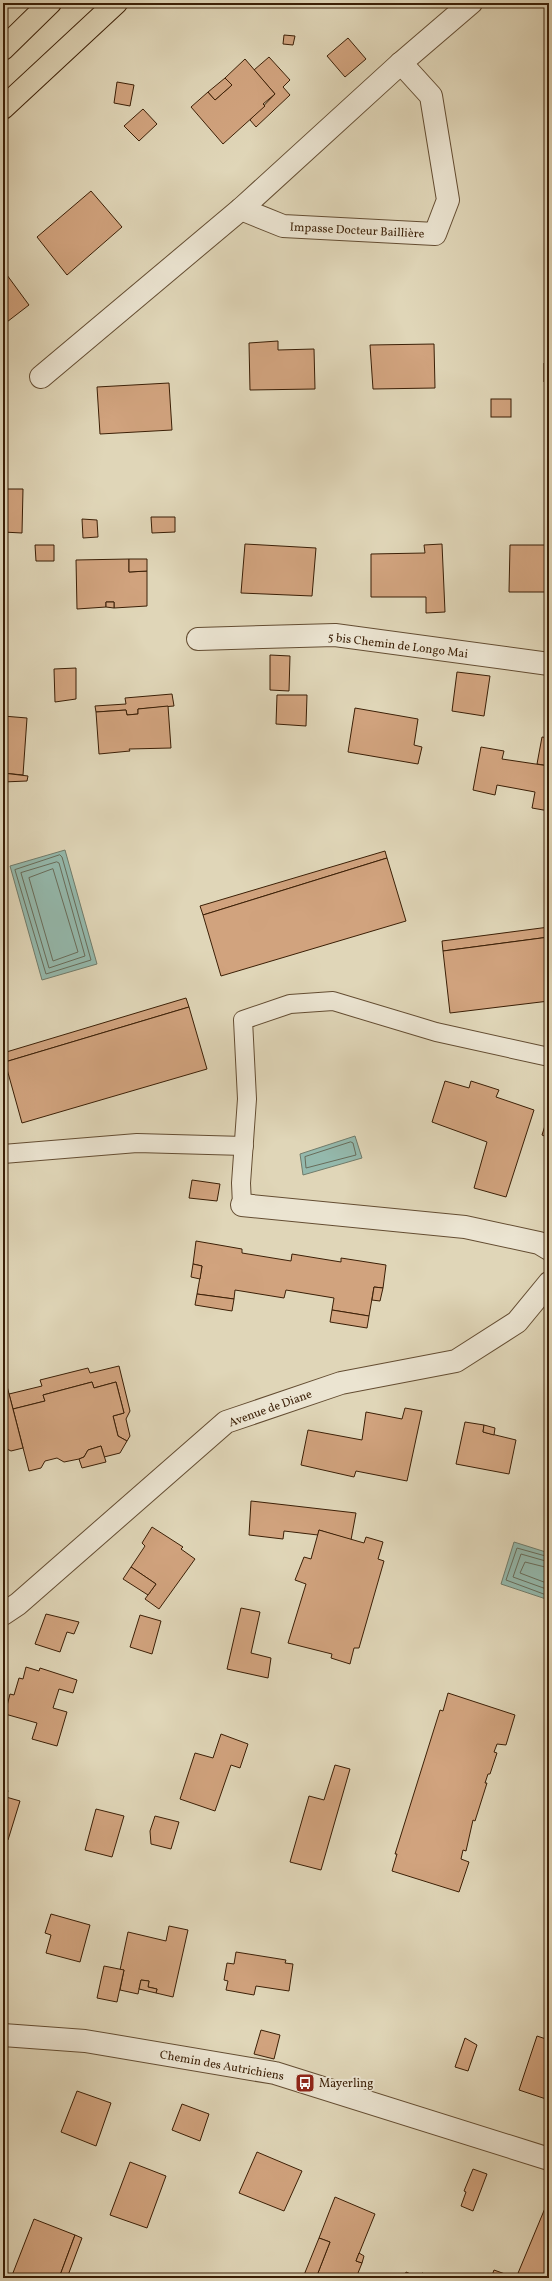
<svg xmlns="http://www.w3.org/2000/svg" width="552" height="2281" viewBox="0 0 552 2281" font-family="Vollkorn,serif">
	<style>
		.water { fill: #94b9ad; stroke: #707b6a }
		.lines { fill: none; stroke-linecap: round; stroke-linejoin: round }
		.shore { stroke: #686c5a; stroke-width: 1 }
		.building { fill: #d1a37e; stroke: #3b1f06 }
		.lane-casing { stroke: #644d32; stroke-width: 20 }
		.street-casing { stroke: #644d32; stroke-width: 24 }
		.highway-casing { stroke: #3b1f06; stroke-width: 24 }
		.lane { stroke: #ebe4d1; stroke-width: 18 }
		.street { stroke: #ebe4d1; stroke-width: 22 }
		.highway { stroke: #e0d6b8; stroke-width: 22 }
		.labels { text-anchor: middle; stroke-width: 4; stroke-linejoin: round; paint-order: stroke }
		.street-label { font-size: 12px; fill: #3b1f06; stroke: #ebe4d1 }
		.poi-label { font-size: 12px; fill: #3b1f06; stroke: #ebe4d1; text-anchor: start }
	</style>
	<rect width="100%" height="100%" fill="#e0d6b8"/>
	<filter id="stains"><feTurbulence type="fractalNoise" baseFrequency=".005" numOctaves="4"/><feColorMatrix values="0 0 0 0 .2 0 0 0 0 .09 0 0 0 0 .02 0 0 0 .5 -.17"/></filter>
	<radialGradient id="worn" r=".72"><stop offset=".6" stop-color="#630" stop-opacity="0"/><stop offset="1" stop-color="#630" stop-opacity=".3"/></radialGradient>
	<g class="water">
		<path d="M65 850 97 964 42 980 10 866Z"/>
		<path d="M355 1136 362 1158 303 1175 300 1154Z"/>
		<path d="M514 1542 549 1553V1600L501 1584Z"/>
	</g>
	<g class="lines">
		<g class="shore">
			<path d="M60 855 62 857 91 960 46 974 15 870Z"/>
			<path d="M57 862 59 863 85 956 49 968 21 873Z"/>
			<path d="M53 869 78 952 53 961 29 878Z"/>
			<path d="M351 1142 353 1143 356 1155 306 1168 305 1157Z"/>
			<path d="M549 1557 517 1548 506 1580 549 1596"/>
			<path d="M549 1562 521 1554 513 1577 549 1590"/>
			<path d="M549 1568 525 1562 520 1573 549 1584"/>
		</g>
	</g>
	<g class="building">
		<path d="M284 35 295 36 293 45 283 44Z"/>
		<path d="M348 38 366 59 345 77 327 56Z"/>
		<path d="M269 57 290 80 283 87 290 95 256 127 250 120 275 94 254 70Z"/>
		<path d="M245 59 275 94 263 104 265 106 223 144 191 107 208 92 215 100 232 85 225 78Z"/>
		<path d="M225 78 232 85 215 100 208 92Z"/>
		<path d="M117 82 134 85 130 106 114 103Z"/>
		<path d="M143 109 157 124 139 141 124 126Z"/>
		<path d="M91 191 122 227 67 275 37 237Z"/>
		<path d="M4 271 29 305 3 325V272Z"/>
		<path d="M278 341V350L314 349 315 389 250 390 249 343Z"/>
		<path d="M434 344 435 388 373 389 370 345Z"/>
		<path d="M544 363 549 364V382H544Z"/>
		<path d="M169 383 172 430 100 434 97 387Z"/>
		<rect x="491" y="399" width="20" height="18"/>
		<path d="M3 489H23L22 533 3 532Z"/>
		<path d="M151 517H175V532L152 533Z"/>
		<path d="M82 519 97 520 98 537 83 538Z"/>
		<path d="M245 544 316 548 312 596 241 593Z"/>
		<path d="M442 544 445 612 426 613V597H371V554L425 553 424 545Z"/>
		<path d="M35 545H54V561H36Z"/>
		<path d="M510 545H549V592H509Z"/>
		<path d="M129 559V572L147 571V606L114 608V602H106V607L77 609 76 560Z"/>
		<path d="M129 559H147V571L129 572Z"/>
		<path d="M106 602H114V608L106 607Z"/>
		<path d="M270 655 290 656 289 691 270 690Z"/>
		<path d="M76 668V699L55 702 54 669Z"/>
		<path d="M457 672 490 676 484 716 452 711Z"/>
		<path d="M172 694 174 706 138 709V714L127 715 126 710 96 712 95 706 126 704 125 698Z"/>
		<path d="M277 695H307L306 726 276 724Z"/>
		<path d="M168 706 171 748 129 749 130 751 99 754 96 712 126 710 127 715 138 714V709Z"/>
		<path d="M355 708 418 719 414 745 422 747 418 764 348 752Z"/>
		<path d="M3 716 27 718 23 775 3 773Z"/>
		<path d="M542 737 549 738V766L537 764Z"/>
		<path d="M481 747 504 751 502 759 549 766V811L532 808 535 792 497 785 495 795 473 790Z"/>
		<path d="M3 773 28 776 27 781 3 782Z"/>
		<path d="M385 851 387 858 203 915 200 906Z"/>
		<path d="M387 858 406 921 221 976 203 915Z"/>
		<path d="M549 927V937L443 951 442 941Z"/>
		<path d="M549 937V1001L450 1013 443 951Z"/>
		<path d="M186 998 189 1007 5 1062 3 1053Z"/>
		<path d="M189 1007 207 1069 22 1123 5 1062Z"/>
		<path d="M445 1081 469 1088 471 1081 499 1090 496 1097 534 1110 506 1197 474 1188 487 1142 432 1122Z"/>
		<path d="M549 1113V1138L542 1135Z"/>
		<path d="M192 1180 220 1184 217 1201 189 1198Z"/>
		<path d="M196 1241 242 1249V1253L291 1261 292 1254 341 1262V1258L386 1265 383 1288 374 1287 369 1316 332 1310 334 1298 286 1290 284 1298 235 1290 234 1299 197 1294 202 1266 193 1264Z"/>
		<path d="M193 1264 202 1266 200 1279 191 1277Z"/>
		<path d="M374 1287 383 1288 380 1301 372 1300Z"/>
		<path d="M197 1294 234 1299 232 1311 195 1305Z"/>
		<path d="M332 1310 369 1316 367 1328 330 1322Z"/>
		<path d="M119 1366 130 1411 126 1419 130 1436 127 1441 118 1436 113 1416 124 1413 116 1382 94 1388 92 1382 43 1395 45 1401 13 1409 9 1394 42 1386 40 1380 88 1368 90 1373Z"/>
		<path d="M3 1371 7 1386 3 1387Z"/>
		<path d="M92 1382 94 1388 116 1382 124 1413 113 1416 118 1436 127 1441 120 1453 104 1457 101 1446 88 1450 84 1457 79 1459 64 1462 57 1458 45 1461 41 1468 29 1471 13 1409 45 1401 43 1395Z"/>
		<path d="M7 1386 23 1448 11 1451 3 1447V1387Z"/>
		<path d="M405 1408 422 1411 407 1481 356 1471 354 1477 301 1465 308 1430 362 1440 366 1412 402 1419Z"/>
		<path d="M465 1422 484 1425 483 1432 516 1440 509 1474 456 1464Z"/>
		<path d="M484 1425 495 1428 494 1435 483 1432Z"/>
		<path d="M101 1446 106 1462 82 1468 79 1459 84 1457 88 1450Z"/>
		<path d="M251 1501 356 1513 351 1540 319 1530 318 1535 284 1531 283 1539 249 1535Z"/>
		<path d="M152 1527 183 1547 181 1549 195 1559 159 1609 145 1599 156 1584 131 1567 145 1546 142 1543Z"/>
		<path d="M319 1530 364 1543 366 1537 383 1542 378 1559 384 1561 359 1648H354L350 1664 331 1658 332 1654 288 1643 306 1584 295 1580 304 1557 311 1559Z"/>
		<path d="M131 1567 156 1584 148 1595 123 1579Z"/>
		<path d="M241 1608 260 1612 251 1653 271 1658 268 1678 227 1669Z"/>
		<path d="M46 1614 79 1622 74 1634 67 1632 60 1652 35 1644Z"/>
		<path d="M140 1615 161 1621 152 1654 130 1647Z"/>
		<path d="M26 1667 39 1671 40 1668 77 1680 73 1693 59 1689 53 1708 67 1712 57 1746 32 1739 37 1723 5 1714 10 1694 14 1695 19 1678 23 1679Z"/>
		<path d="M448 1693 515 1715 506 1745 497 1744 494 1752 497 1753 490 1774H488L485 1783H487L475 1821 473 1820 466 1851 463 1850 461 1859 469 1862 459 1892 392 1871 397 1854H395L440 1710 443 1711Z"/>
		<path d="M221 1734 248 1744 240 1768 231 1765 215 1811 180 1799 195 1753 213 1758Z"/>
		<path d="M335 1765 350 1769 321 1870 290 1862 309 1796 324 1800Z"/>
		<path d="M3 1783 8 1791 6 1797 20 1801 8 1840 3 1839Z"/>
		<path d="M96 1809 124 1816 112 1857 85 1850Z"/>
		<path d="M155 1816 179 1822 171 1849 151 1844 150 1831Z"/>
		<path d="M51 1914 90 1925 80 1962 46 1953 51 1935 45 1933Z"/>
		<path d="M169 1926 188 1930 173 1997 156 1993 157 1989 148 1987 149 1981 141 1980 138 1994 120 1990 124 1970H120L128 1932 166 1941Z"/>
		<path d="M236 1952 286 1960 285 1963 293 1964 289 1991 256 1986 254 1995 226 1990 228 1981 224 1980 227 1963 234 1964Z"/>
		<path d="M104 1966 124 1970 117 2002 97 1998Z"/>
		<path d="M141 1980 149 1981 148 1987 157 1989 156 1993 139 1989Z"/>
		<path d="M261 2030 280 2035 274 2059 254 2054Z"/>
		<path d="M537 2036 549 2040V2100L519 2090Z"/>
		<path d="M465 2038 477 2045 468 2071 455 2067Z"/>
		<path d="M77 2091 111 2103 96 2146 61 2132Z"/>
		<path d="M182 2104 209 2114 200 2141 172 2130Z"/>
		<path d="M257 2152 302 2171 284 2211 239 2193Z"/>
		<path d="M130 2162 166 2176 147 2228 110 2215Z"/>
		<path d="M473 2169 487 2174 473 2211 461 2206 466 2192 464 2191Z"/>
		<path d="M335 2197 375 2214 356 2261 362 2263 356 2278H316L330 2242 319 2238Z"/>
		<path d="M548 2201 549 2268 545 2278H516Z"/>
		<path d="M34 2219 75 2235 59 2278H11Z"/>
		<path d="M75 2235 82 2238 67 2278H59Z"/>
		<path d="M319 2238 330 2242 316 2278H312L304 2275Z"/>
		<path d="M359 2253 364 2256 362 2263 356 2261Z"/>
		<path d="M494 2270 516 2278H491Z"/>
		<path d="M406 2272 420 2278 422 2273 437 2278H404Z"/>
	</g>
	<g class="lines">
		<defs>
			<g id="lane">
				<path d="M3 1154 137 1143 244 1146"/>
				<path d="M242 1205 241 1183 247 1099 243 1020 290 1004 333 1001 436 1032 549 1057"/>
			</g>
			<g id="street">
				<path d="M241 209 283 226 435 234 448 200 431 96 401 63"/>
				<path d="M41 377 241 209 401 63 471 3"/>
				<path d="M198 639 335 635 549 664"/>
				<path d="M242 1205 465 1227 539 1243 549 1249"/>
				<path d="M3 1614 18 1604 226 1422 341 1383 456 1361 517 1322 549 1283"/>
				<path d="M3 2035 85 2041 275 2073 549 2159"/>
			</g>
			<g id="highway">
				<path d="M3 49 50 3"/>
				<path d="M3 108 116 3"/>
			</g>
		</defs>
		<use href="#lane" class="lane-casing"/>
		<use href="#street" class="street-casing"/>
		<use href="#highway" class="highway-casing"/>
		<use href="#lane" class="lane"/>
		<use href="#street" class="street"/>
		<use href="#highway" class="highway"/>
	</g>
	<defs>
		<symbol id="bus-square" viewBox="-11 -11 22 22"><rect x="-9" y="-9" width="18" height="18" rx="4" fill="#8f2418" stroke="#ebe4d1"/><path d="M-5-6H5V4H4V6H2V4H-2V6H-4V4H-5ZM-3.5-4V0h7V-4ZM-3.5 1.2v1.5H-2V1.2ZM2 1.2v1.5H3.5V1.2Z" fill="#fff"/></symbol>
	</defs>
	<g fill-rule="evenodd">
		<use href="#bus-square" x="294" y="2072" width="22" height="22"/>
	</g>
	<g class="labels">
		<g class="street-label">
			<text transform="translate(357 230) rotate(3)" y="4">Impasse Docteur Baillière</text>
			<text transform="translate(398 645) rotate(7)" y="4">5 bis Chemin de Longo Mai</text>
			<text transform="translate(270 1408) rotate(-20)" y="4">Avenue de Diane</text>
			<text transform="translate(222 2065) rotate(10)" y="4">Chemin des Autrichiens</text>
		</g>
		<g class="poi-label">
			<text x="319" y="2087">Mayerling</text>
		</g>
	</g>
	<rect width="552" height="2281" fill="none" stroke="#e0d6b8" stroke-width="16"/>
	<rect x="4" y="4" width="544" height="2273" fill="none" stroke="#3b1f06" stroke-width="2"/>
	<rect x="8" y="8" width="536" height="2265" fill="none" stroke="#3b1f06"/>
	<rect width="100%" height="100%" filter="url(#stains)"/>
	<rect width="100%" height="100%" fill="url(#worn)"/>
</svg>
